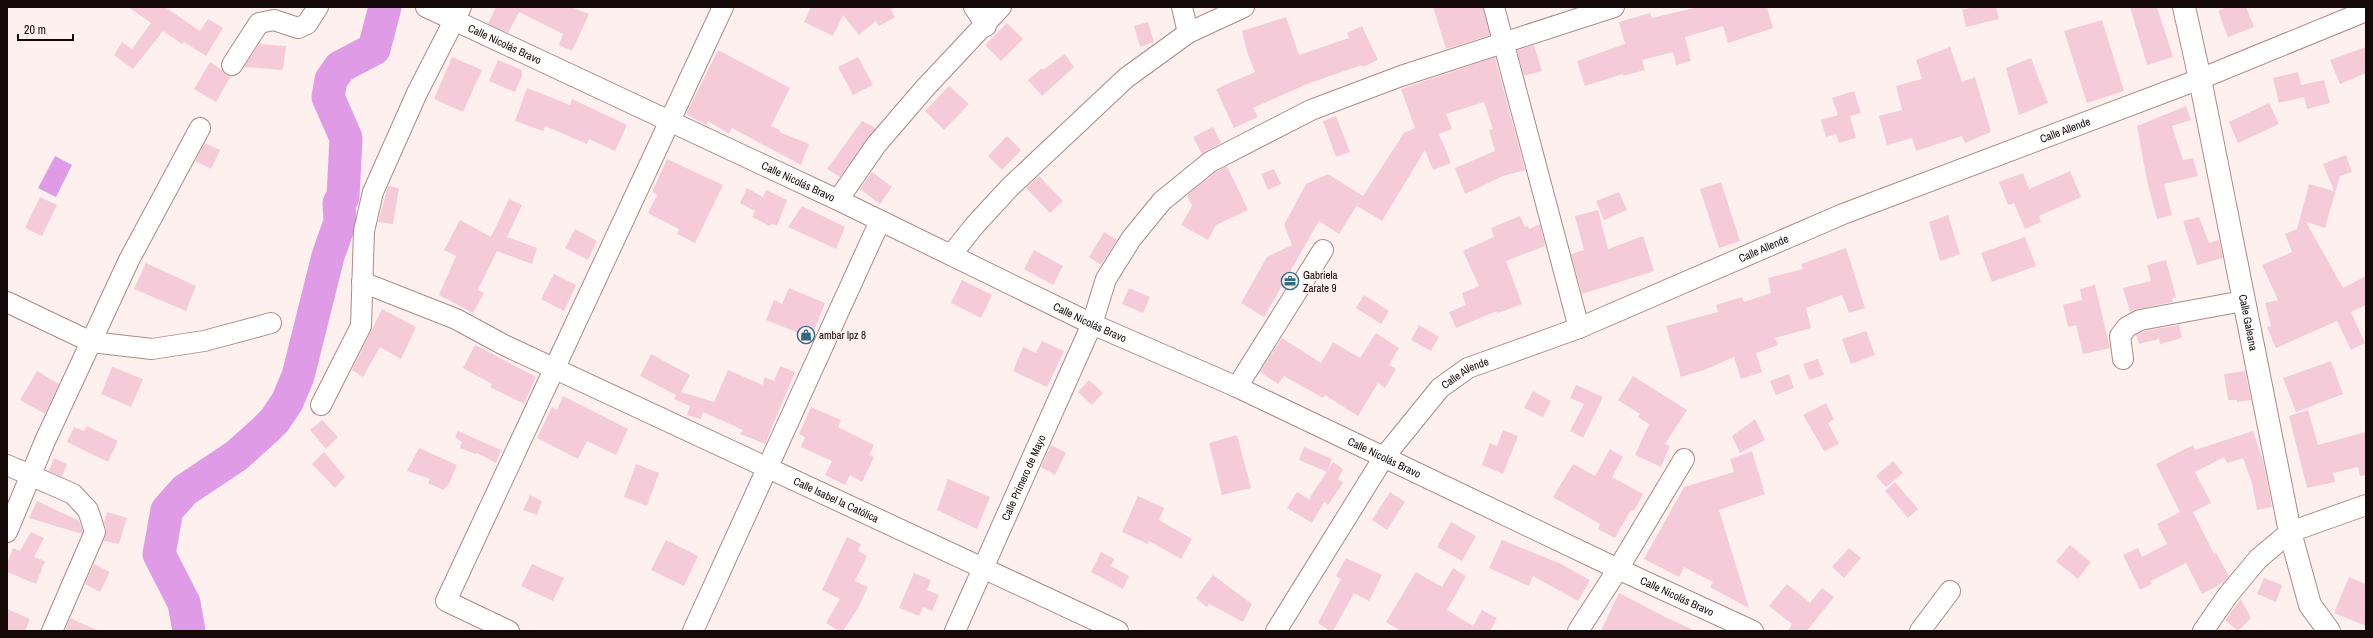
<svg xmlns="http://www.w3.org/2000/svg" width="2373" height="638" viewBox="0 0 2373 638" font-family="'Archivo Narrow',sans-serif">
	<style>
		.water { fill: #df9be5 }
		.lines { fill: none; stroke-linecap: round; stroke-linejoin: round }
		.river { stroke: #df9be5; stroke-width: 33 }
		.building { fill: #f5cbda }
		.minor-casing { stroke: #aa8b86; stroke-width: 22 }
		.major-casing { stroke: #aa8b86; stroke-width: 24 }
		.minor { stroke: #fff; stroke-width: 20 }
		.major { stroke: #fff; stroke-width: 22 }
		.labels { text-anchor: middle; stroke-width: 3.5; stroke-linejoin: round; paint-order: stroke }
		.street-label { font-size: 11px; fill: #140908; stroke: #fef0ee }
		.poi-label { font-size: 11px; fill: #140908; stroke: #fef0ee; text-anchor: start }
	</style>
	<rect width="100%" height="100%" fill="#fef0ee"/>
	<path class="water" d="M55 156 72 165 56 197 38 188Z"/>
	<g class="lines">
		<path class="river" d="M189 631 184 603 159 554 167 510 185 490 236 456 264 431 275 420 287 402 298 376 328 256 340 222 339 203 343 197 346 138 328 97 331 80 340 67 374 49 385 7"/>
	</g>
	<g class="building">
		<path d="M128 7H165L200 31 208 19 223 28 206 56 184 42 182 44 163 31 133 69 114 55 122 42 132 49 151 23Z"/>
		<path d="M496 7H571L589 14 572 51 559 45 563 34 519 12 508 33 488 24Z"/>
		<path d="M811 7H894L891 10 895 17 879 26 876 21 859 35 843 15 833 36 804 22Z"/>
		<path d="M1433 7H1483L1490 35 1446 49Z"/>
		<path d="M1698 7H1767L1773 28 1728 43 1723 26 1685 37 1691 61 1676 65 1673 52 1642 60 1645 70 1623 76V74L1585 86 1577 61 1625 44 1619 22 1650 13 1652 18Z"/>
		<path d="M1974 7H1996L1999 19 1966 27 1962 10Z"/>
		<path d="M2130 7H2157L2173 57 2147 65Z"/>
		<path d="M2227 7H2246L2254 27 2228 37 2218 11Z"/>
		<path d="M1286 17 1299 55 1349 38 1347 33 1362 26 1378 60 1363 67 1362 65 1307 84 1253 108 1258 117 1234 128 1216 89 1255 72 1247 52 1242 31Z"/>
		<path d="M2102 20 2124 91 2087 103 2064 31Z"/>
		<path d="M1148 22 1154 42 1140 47 1134 26Z"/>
		<path d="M1007 23 1023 39 1001 61 985 45Z"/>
		<path d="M259 44 286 46 283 70 244 67Z"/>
		<path d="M1534 45 1542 71 1524 76 1517 50Z"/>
		<path d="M1950 47 1962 82 1975 77 1991 132 1965 143 1962 136 1916 151 1912 138 1887 145 1879 116 1902 110 1896 86 1922 79 1916 60Z"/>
		<path d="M2366 47V73L2340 84 2330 60Z"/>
		<path d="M718 50 790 88 771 126 780 130 779 132 809 144 801 165 732 128 729 134 708 121 706 125 686 114Z"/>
		<path d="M1065 54 1074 67 1042 96 1028 80 1042 68 1043 70Z"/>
		<path d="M452 57 482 70 463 112 434 99Z"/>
		<path d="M858 57 873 85 853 95 838 67Z"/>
		<path d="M1495 57 1525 170 1503 176 1465 194 1455 168 1495 151 1489 130 1493 129 1484 102 1446 114 1452 129 1439 134 1451 163 1433 170 1425 150 1382 221 1357 206 1362 197 1339 234 1319 221 1264 317 1241 303 1267 257 1292 245 1284 225 1306 184 1328 174 1363 196 1404 133 1415 128 1401 89Z"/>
		<path d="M2031 58 2048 103 2019 115 2006 68Z"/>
		<path d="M498 60 522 70V76L515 92 489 81Z"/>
		<path d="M210 62 231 76 216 102 194 89Z"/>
		<path d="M2298 72 2301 85 2324 80 2330 103 2307 109 2304 97 2279 103 2273 78Z"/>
		<path d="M949 86 969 104 944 130 925 111Z"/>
		<path d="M527 88 570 105 572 99 627 125 615 151 589 139 587 144 545 126 543 131 515 121Z"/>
		<path d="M1854 91 1861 113 1850 116 1856 138 1839 143 1836 134 1826 137 1821 120 1838 115 1832 98Z"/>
		<path d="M2269 103 2279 124 2238 143 2229 122Z"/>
		<path d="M2186 106 2191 120 2172 126 2183 160 2193 158 2198 176 2164 184 2172 215 2157 219 2147 181 2137 126Z"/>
		<path d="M1336 116 1350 152 1336 157 1323 121Z"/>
		<path d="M862 121 876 128 840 177 827 169Z"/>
		<path d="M1213 127 1221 143 1202 154 1193 137Z"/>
		<path d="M1007 136 1021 150 1002 170 988 156Z"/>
		<path d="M205 143 220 150 211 169 195 161Z"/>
		<path d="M2346 155 2352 172 2340 176 2325 228 2306 222 2343 288 2366 276V305L2351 312 2365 343 2351 350 2337 321 2276 348 2267 327 2271 326 2265 303 2278 300 2262 265 2292 252 2285 234 2297 229 2309 184 2334 191 2323 164Z"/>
		<path d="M667 159 723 185 695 243 677 234 679 229 648 213 657 195 652 192Z"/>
		<path d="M1227 166 1248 210 1216 225 1208 240 1181 225 1192 206 1187 195 1216 172Z"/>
		<path d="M1274 169 1281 184 1268 190 1261 174Z"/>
		<path d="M2070 171 2081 197 2039 216 2041 222 2025 229 2014 203 2008 205 1999 182 2023 173 2029 189Z"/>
		<path d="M872 172 892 187 880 204 860 189Z"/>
		<path d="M1039 176 1063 201 1050 213 1026 188Z"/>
		<path d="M1721 182 1740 241 1719 248 1700 189Z"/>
		<path d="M388 186 399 188 393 224 378 222Z"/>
		<path d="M747 188 763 197 766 190 787 200 777 226 772 224 770 226 752 217 755 211 740 203Z"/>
		<path d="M1619 192 1627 210 1604 220 1596 201Z"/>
		<path d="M40 197 57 205 42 236 25 228Z"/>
		<path d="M509 199 522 205 507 237 537 248 532 264 497 251 478 290 484 293 473 313 439 295 456 256 444 250 460 220 491 237Z"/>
		<path d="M802 206 845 227 836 249 788 227Z"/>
		<path d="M1598 210 1608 249 1643 236 1654 271 1582 294 1571 254 1584 250 1575 216Z"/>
		<path d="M1948 215 1960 254 1940 261 1929 222Z"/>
		<path d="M1520 216 1525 227 1528 226 1529 229 1540 224 1545 246 1506 261 1522 304 1498 313 1497 311 1456 328 1449 312 1466 305 1462 293 1479 286 1463 251 1494 237 1491 228Z"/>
		<path d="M2199 217 2209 243 2219 240 2223 258 2197 265 2183 221Z"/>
		<path d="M575 229 597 241 588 260 565 248Z"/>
		<path d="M1104 232 1117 240 1101 265 1089 257Z"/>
		<path d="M2025 237 2036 266 1992 282 1981 253Z"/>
		<path d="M1846 248 1865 308 1849 313 1842 295 1806 308 1811 328 1775 338 1778 345 1756 353 1762 372 1741 379 1734 357 1704 370 1681 377 1666 326 1718 312 1716 305 1742 297 1744 302 1771 293 1768 278 1803 269 1801 264Z"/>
		<path d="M1034 250 1063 266 1053 285 1024 269Z"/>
		<path d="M2166 260 2176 297 2172 298 2173 302 2138 309 2130 312 2123 288 2151 281 2147 265Z"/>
		<path d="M146 263 196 286 186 311 134 289Z"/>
		<path d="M554 274 576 285 564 311 541 299Z"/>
		<path d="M962 280 992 295 981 318 951 303Z"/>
		<path d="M2095 285 2110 348 2083 354 2076 325 2068 327 2063 305 2082 300 2080 289Z"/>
		<path d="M789 288 825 303 811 338 766 320 774 300 782 304Z"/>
		<path d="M1129 288 1150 297 1143 313 1122 304Z"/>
		<path d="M1364 295 1389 311 1381 324 1356 308Z"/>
		<path d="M382 309 416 327 401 359 380 347 363 377 352 370Z"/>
		<path d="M1419 325 1439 337 1431 351 1411 340Z"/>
		<path d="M2179 325 2182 338 2160 344 2159 339 2139 344 2136 335 2144 331Z"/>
		<path d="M1866 331 1875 355 1851 364 1842 339Z"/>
		<path d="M1376 333 1399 348 1389 365 1396 369 1385 388 1378 383 1358 416 1325 395 1323 398 1284 376 1278 384 1260 372 1282 338 1321 363 1333 342 1360 358Z"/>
		<path d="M1042 341 1064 351 1047 387 1013 371 1023 347 1036 353Z"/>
		<path d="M475 345 536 377 524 404 490 387 492 384 463 368Z"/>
		<path d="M651 354 690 375 681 392 714 402 728 370 763 385 764 377 774 381 780 366 795 372 765 444 740 434 743 430 703 412 701 419 687 415 690 406 674 399 676 395 640 376Z"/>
		<path d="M1818 359 1824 375 1809 380 1803 364Z"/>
		<path d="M2331 361 2343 394 2296 412 2283 378Z"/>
		<path d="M112 367 143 379 131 407 101 394Z"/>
		<path d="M37 371 59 384 45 414 20 400Z"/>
		<path d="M2245 371 2251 400 2237 402V400H2228L2224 374Z"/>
		<path d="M1789 374 1794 388 1776 395 1770 381Z"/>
		<path d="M1633 376 1687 410 1665 444 1670 446 1661 467 1635 455 1649 424 1638 417 1640 414 1618 400Z"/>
		<path d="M1089 380 1103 393 1092 405 1078 392Z"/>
		<path d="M1576 385 1603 397 1583 438 1570 431 1584 404 1570 398Z"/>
		<path d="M1533 391 1551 401 1543 417 1524 408Z"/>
		<path d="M563 396 628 429 616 455 587 441 578 459 537 438 552 407 557 410Z"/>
		<path d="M1826 403 1834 419 1828 423 1839 444 1824 451 1803 415Z"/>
		<path d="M811 407 841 420 838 427 874 445 869 455 874 457 862 482 850 475 845 485 825 475 832 461 801 447 805 437 799 434Z"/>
		<path d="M2308 410 2318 445 2366 432V475L2360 476 2358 467 2333 473 2335 482 2307 488 2289 416Z"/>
		<path d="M1755 419 1765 440 1740 453 1732 436Z"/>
		<path d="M322 420 338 437 326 449 310 430Z"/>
		<path d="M87 426 118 441 108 462 67 442 74 427 84 431Z"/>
		<path d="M1503 430 1518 436 1503 474 1482 465 1490 443 1497 446Z"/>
		<path d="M458 431 501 450 496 463 477 453 475 454 460 448 462 442 455 437Z"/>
		<path d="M2253 431 2263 461 2272 507 2257 510 2252 483 2243 458 2227 463 2224 457 2195 472 2211 503 2193 512 2214 554 2216 553 2229 576 2223 583 2202 594 2186 563 2151 581 2152 584 2140 590 2123 555 2138 548 2142 557 2167 544 2157 524 2180 512 2156 464 2193 445 2195 450Z"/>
		<path d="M1237 435 1251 488 1222 495 1209 443Z"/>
		<path d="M1051 445 1066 453 1055 475 1041 467Z"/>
		<path d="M1304 447 1332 459 1327 472 1299 460Z"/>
		<path d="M419 448 457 465 449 484 443 490 428 483 430 479 407 471Z"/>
		<path d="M1610 449 1623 457 1612 477 1643 494 1634 511 1631 510 1615 538 1598 529 1600 524 1553 497 1573 464 1595 476Z"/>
		<path d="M1752 451 1765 494 1719 510 1749 608 1710 587 1713 582 1684 567 1679 577 1644 559 1684 487 1734 472 1730 459Z"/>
		<path d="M324 452 345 477 335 488 312 464Z"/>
		<path d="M54 458 67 464 62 477 49 471Z"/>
		<path d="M1893 461 1903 473 1886 487 1876 476Z"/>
		<path d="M1333 462 1343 469 1338 479 1343 483 1328 505 1324 502 1312 523 1287 508 1297 492 1309 499Z"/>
		<path d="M636 464 659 473 647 506 624 497Z"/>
		<path d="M948 479 990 497 977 529 937 510Z"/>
		<path d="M1895 482 1918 509 1908 518 1885 491Z"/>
		<path d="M1390 492 1405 502 1387 530 1372 520Z"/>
		<path d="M530 495 542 501 537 515 523 510Z"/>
		<path d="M1138 496 1164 508 1159 520 1192 539 1181 559 1149 541 1148 544 1122 532Z"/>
		<path d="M37 501 79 521 83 531 82 534 29 518Z"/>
		<path d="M107 512 127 518 119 544 104 541 106 529 104 522Z"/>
		<path d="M1451 522 1476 536 1462 561 1437 547Z"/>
		<path d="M31 532 44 538 34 557 45 561 36 584 7 572V564L13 548 20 551Z"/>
		<path d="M847 537 861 544 858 551 867 556 855 581 868 587 858 608 843 631H839L826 623 840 599 822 590Z"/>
		<path d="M666 540 698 556 684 586 651 570Z"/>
		<path d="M1502 540 1559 563 1590 580 1578 601 1533 576 1529 586 1489 568Z"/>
		<path d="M2070 545 2091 562 2078 579 2056 561Z"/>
		<path d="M1849 548 1861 558 1844 578 1832 567Z"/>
		<path d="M1101 552 1114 559 1111 566 1129 576 1123 589 1091 572Z"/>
		<path d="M1346 558 1382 575 1369 601 1354 593 1333 631H1330L1318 623 1341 579 1336 576Z"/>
		<path d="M94 564 110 572 100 592 85 584Z"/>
		<path d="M532 564 564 578 553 601 521 586Z"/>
		<path d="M1453 568 1466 576 1447 610 1473 626 1482 610 1497 618 1490 631H1401L1386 622 1416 572 1442 587Z"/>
		<path d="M914 573 931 580 927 590 939 595 932 611 923 607 919 616 899 608Z"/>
		<path d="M1213 575 1252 604 1243 622 1209 604 1207 607 1196 598Z"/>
		<path d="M2349 577 2366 584V626L2334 613Z"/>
		<path d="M2264 578 2282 585 2276 602 2257 594Z"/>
		<path d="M1787 584 1810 603 1822 588 1834 597 1807 631H1788L1792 624 1769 606Z"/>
		<path d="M1619 593 1667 618 1696 631H1601Z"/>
		<path d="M2241 599 2251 618 2238 631 2225 620Z"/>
		<path d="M7 609 30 619 25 631H7Z"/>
		<path d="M70 618 99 631H65Z"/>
	</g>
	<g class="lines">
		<defs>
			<g id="minor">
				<path id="s1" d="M426 7 838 200 1092 324 1237 387 1618 569 1753 631"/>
				<path d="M974 7 986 26"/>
				<path d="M1182 7 1188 33"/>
				<path d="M1494 7 1579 328"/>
				<path d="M232 65 259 23 274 20 298 28 307 24 318 7"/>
				<path d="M838 200 876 145 925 88 1001 7"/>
				<path d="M951 255 975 225 1010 187 1126 78 1188 33 1244 7"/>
				<path id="s2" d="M362 282 456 319 504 345 1118 631"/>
				<path d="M7 302 91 342 152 349 204 341 271 323"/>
				<path d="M2123 359 2120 336 2127 327 2140 320 2243 301"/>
				<path d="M1237 387 1323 250"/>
				<path d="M321 405 361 326 364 231 373 192 417 93 461 7"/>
				<path d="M7 465 73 494 88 510 95 532 52 631"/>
				<path d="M7 532 45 441 129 260 200 128"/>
				<path d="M509 631 446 601 723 7"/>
				<path d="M693 631 880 221"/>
				<path id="s3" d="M955 631 1092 324 1106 279 1131 239 1162 201 1210 162 1311 110 1401 76 1614 7"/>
				<path id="s4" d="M1276 631 1384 457 1440 388 1468 368 1579 328 1843 214 2200 79 2366 11"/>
				<path d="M1578 631 1618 569 1684 459"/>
				<path d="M1920 631 1950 591"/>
				<path d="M2203 631 2228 595 2258 559 2290 532 2366 505"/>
			</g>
			<g id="major">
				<path id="s5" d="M2184 7 2200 79 2290 532 2310 605 2329 631"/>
			</g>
		</defs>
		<use href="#minor" class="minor-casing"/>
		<use href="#major" class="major-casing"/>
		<use href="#minor" class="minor"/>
		<use href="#major" class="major"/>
	</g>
	<defs>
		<symbol id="office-ring" viewBox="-11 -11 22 22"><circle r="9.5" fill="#fef0ee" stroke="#306a83" stroke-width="1.5"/><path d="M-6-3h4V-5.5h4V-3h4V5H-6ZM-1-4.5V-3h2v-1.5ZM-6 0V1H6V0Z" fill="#306a83"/></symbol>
		<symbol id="shop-ring" viewBox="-11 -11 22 22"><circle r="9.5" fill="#fef0ee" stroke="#306a83" stroke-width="1.5"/><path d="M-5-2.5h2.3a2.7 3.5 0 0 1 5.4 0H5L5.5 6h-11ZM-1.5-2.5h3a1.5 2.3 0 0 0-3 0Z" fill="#306a83"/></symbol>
	</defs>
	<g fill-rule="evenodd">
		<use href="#office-ring" x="1280" y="271" width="20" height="20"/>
		<use href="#shop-ring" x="796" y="325" width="20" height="20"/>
	</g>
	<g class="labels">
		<g class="street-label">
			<text dy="4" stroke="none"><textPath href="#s1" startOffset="87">Calle Nicolás Bravo</textPath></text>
			<text dy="4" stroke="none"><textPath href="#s4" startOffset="971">Calle Allende</textPath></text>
			<text dy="4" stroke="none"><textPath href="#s1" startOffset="411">Calle Nicolás Bravo</textPath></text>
			<text dy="4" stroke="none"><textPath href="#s4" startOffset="647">Calle Allende</textPath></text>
			<text dy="4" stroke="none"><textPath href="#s1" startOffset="735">Calle Nicolás Bravo</textPath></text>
			<text dy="4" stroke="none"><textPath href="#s5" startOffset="322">Calle Galeana</textPath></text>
			<text dy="4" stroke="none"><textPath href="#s4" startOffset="323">Calle Allende</textPath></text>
			<text dy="4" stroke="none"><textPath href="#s1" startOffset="1059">Calle Nicolás Bravo</textPath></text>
			<text dy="4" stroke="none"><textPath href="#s3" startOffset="168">Calle Primero de Mayo</textPath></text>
			<text dy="4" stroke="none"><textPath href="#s2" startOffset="522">Calle Isabel la Católica</textPath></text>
			<text dy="4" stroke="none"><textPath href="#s1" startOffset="1383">Calle Nicolás Bravo</textPath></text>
		</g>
		<g class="poi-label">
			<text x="1303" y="279">Gabriela<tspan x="1303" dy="13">Zarate 9</tspan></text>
			<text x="819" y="339">ambar lpz 8</text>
		</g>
	</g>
	<rect width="2373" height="638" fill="none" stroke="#140908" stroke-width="16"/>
	<path d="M18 34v6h55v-6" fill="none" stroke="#140908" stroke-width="2"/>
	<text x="24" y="34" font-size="12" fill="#140908" stroke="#fef0ee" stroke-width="3" paint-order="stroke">20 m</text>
</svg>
